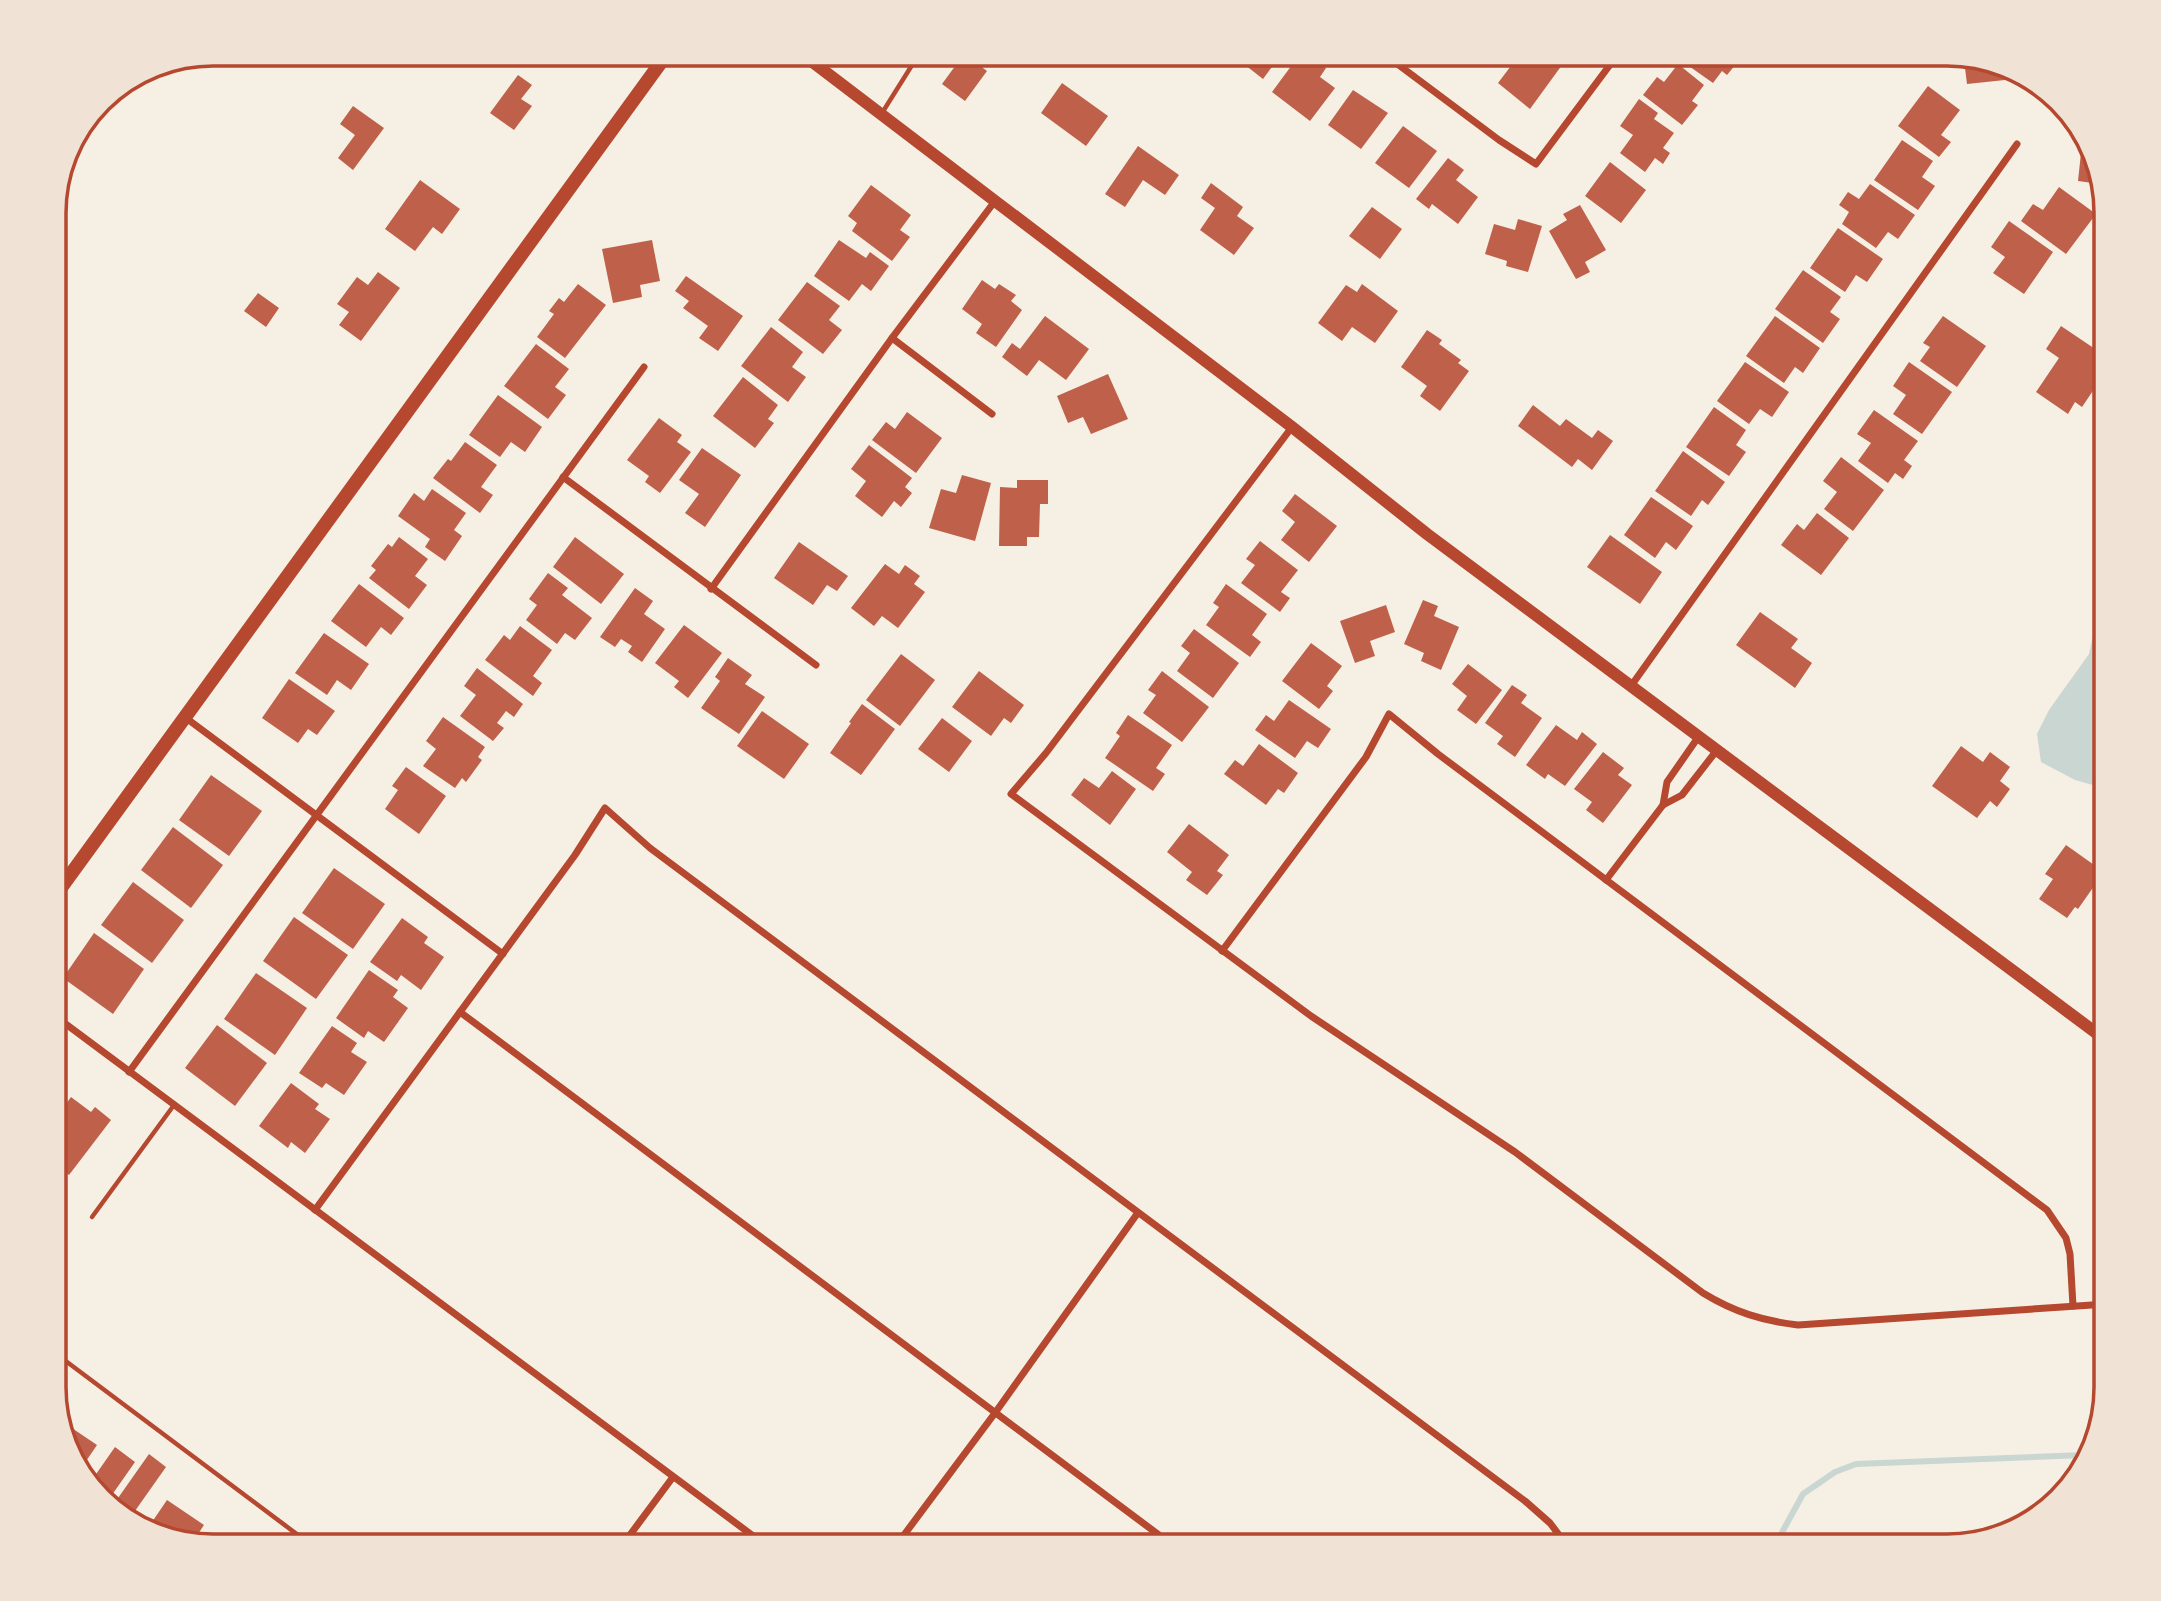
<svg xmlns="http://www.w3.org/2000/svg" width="2161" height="1601" viewBox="0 0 2161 1601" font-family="'Archivo Narrow',sans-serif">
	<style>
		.water { fill: #c9d6d2 }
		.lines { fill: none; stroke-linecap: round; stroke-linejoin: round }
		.stream { stroke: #c9d6d2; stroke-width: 6 }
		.building { fill: #bf614a }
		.service { stroke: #b5482f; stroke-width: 4.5 }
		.minor { stroke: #b5482f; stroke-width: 7 }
		.tertiary { stroke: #b5482f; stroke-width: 12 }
		.secondary { stroke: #b5482f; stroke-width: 14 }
		.rim { fill: none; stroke: #b5482f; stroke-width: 3.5 }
	</style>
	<rect width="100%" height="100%" fill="#f6efe4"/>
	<path class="water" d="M2107 609V789L2075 780 2041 762 2037 734 2049 710 2089 654 2096 621Z"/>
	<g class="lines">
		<path class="stream" d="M1774 1547 1803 1494 1835 1472 1856 1464 2084 1455"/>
	</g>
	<g class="building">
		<path d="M964 54 987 71 965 101 942 84Z"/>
		<path d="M1231 54H1291L1283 65 1277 60 1263 79Z"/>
		<path d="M1300 54H1308L1326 68 1320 77 1335 88 1310 121 1272 92Z"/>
		<path d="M1520 54H1533L1547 65 1552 58 1562 65 1530 109 1498 83Z"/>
		<path d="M1694 54H1734L1730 60 1736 64 1727 75 1722 71 1713 83 1686 64Z"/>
		<path d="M1964 60 2005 74V80L1967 84Z"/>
		<path d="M1678 64 1704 85 1692 101 1698 105 1682 125 1643 95 1657 77 1664 82Z"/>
		<path d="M518 75 532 85 521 99 532 106 514 130 490 113Z"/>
		<path d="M1062 83 1108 116 1086 146 1041 113Z"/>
		<path d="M1928 86 1960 110 1941 135 1951 142 1939 157 1898 126Z"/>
		<path d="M1353 90 1388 113 1361 149 1328 125Z"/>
		<path d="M1639 99 1658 113 1654 119 1674 133 1663 148 1670 153 1663 164 1655 158 1645 172 1620 153 1633 135 1620 126Z"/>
		<path d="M353 106 384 128 353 170 338 158 355 135 340 124Z"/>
		<path d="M1403 126 1437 151 1409 188 1375 163Z"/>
		<path d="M2083 134 2091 143 2100 184 2078 181Z"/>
		<path d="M1902 140 1933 161 1922 177 1935 186 1918 210 1874 180Z"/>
		<path d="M1138 146 1179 175 1165 195 1143 180 1125 207 1105 194Z"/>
		<path d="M1448 158 1464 170 1456 180 1478 197 1458 224 1432 204 1429 209 1416 199Z"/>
		<path d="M1610 162 1646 190 1621 223 1585 196Z"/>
		<path d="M420 180 460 209 442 234 433 227 415 251 385 229Z"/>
		<path d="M1211 183 1243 207 1237 216 1254 228 1234 255 1200 230 1215 208 1201 198Z"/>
		<path d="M1870 184 1915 215 1898 239 1888 232 1876 248 1842 224 1849 212 1839 205 1848 192 1859 199Z"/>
		<path d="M871 185 911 215 900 230 910 237 892 261 852 231 857 223 848 216Z"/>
		<path d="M2059 187 2096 214 2066 254 2021 221 2033 204 2043 210Z"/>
		<path d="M1580 205 1606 250 1585 262 1590 272 1576 279 1549 231 1567 220 1563 214Z"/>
		<path d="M1372 207 1402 229 1380 259 1349 236Z"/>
		<path d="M1518 219 1542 226 1528 272 1506 266 1507 261 1485 254 1494 224 1515 230Z"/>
		<path d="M2009 221 2053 252 2024 294 1993 273 2005 257 1991 247Z"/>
		<path d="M1838 228 1883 259 1867 282 1856 275 1845 292 1810 268Z"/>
		<path d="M652 240 660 281 640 285 642 297 613 303 602 249Z"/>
		<path d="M839 240 866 258 870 252 889 266 871 291 862 284 849 301 814 276Z"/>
		<path d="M1803 270 1841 297 1830 312 1840 319 1823 343 1775 309Z"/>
		<path d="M378 272 400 288 361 341 339 325 349 312 337 304 357 277 368 285Z"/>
		<path d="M686 276 743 316 718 351 699 338 708 326 683 308 689 301 675 291Z"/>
		<path d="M982 280 995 289 999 284 1016 295 1011 301 1022 310 996 347 976 333 982 324 962 309Z"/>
		<path d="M807 282 840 306 829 320 842 330 823 354 778 320Z"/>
		<path d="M578 284 606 305 565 358 537 337 554 314 549 311 559 298 564 302Z"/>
		<path d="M1362 284 1398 311 1375 343 1352 327 1342 341 1318 323 1346 285 1357 292Z"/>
		<path d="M258 293 279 308 266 327 244 311Z"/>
		<path d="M1045 316 1089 349 1066 380 1039 360 1027 376 1002 357 1012 343 1020 349Z"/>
		<path d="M1775 316 1820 348 1803 373 1795 367 1784 383 1746 356Z"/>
		<path d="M1943 316 1986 346 1957 387 1920 361 1930 347 1923 343Z"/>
		<path d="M2061 326 2107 357V370L2082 407 2075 402 2068 414 2036 392 2059 358 2046 349Z"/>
		<path d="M771 327 803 352 792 367 806 377 788 402 741 366Z"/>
		<path d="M1427 330 1442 340 1439 344 1461 360 1458 363 1469 371 1440 411 1420 396 1427 386 1401 367Z"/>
		<path d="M536 344 569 369 555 387 566 395 548 419 504 386Z"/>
		<path d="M1745 362 1789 392 1772 417 1760 409 1749 424 1717 401Z"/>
		<path d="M1909 362 1952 392 1922 434 1893 414 1906 395 1893 386Z"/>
		<path d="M1108 374 1128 419 1091 434 1083 417 1068 423 1057 396Z"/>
		<path d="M743 377 778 405 768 419 774 423 755 448 713 416Z"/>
		<path d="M498 395 542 427 525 452 511 442 500 457 469 435Z"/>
		<path d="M1533 405 1560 426 1566 419 1592 438 1598 430 1613 441 1592 470 1578 459 1572 467 1518 426Z"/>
		<path d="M1714 407 1746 430 1736 445 1746 452 1729 476 1686 447Z"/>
		<path d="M1874 410 1918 441 1904 460 1912 466 1903 479 1895 473 1888 483 1858 461 1871 443 1857 434Z"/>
		<path d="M907 412 942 438 916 473 872 440 886 422 895 429Z"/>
		<path d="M659 418 682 435 677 442 691 452 660 493 645 482 649 476 627 460Z"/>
		<path d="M465 442 497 465 481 487 493 495 480 513 433 478 448 459 451 461Z"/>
		<path d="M869 445 912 478 905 487 912 493 901 507 894 501 882 517 855 496 866 481 851 469Z"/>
		<path d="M702 448 741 475 705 527 685 513 699 494 679 480Z"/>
		<path d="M1683 451 1725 482 1708 505 1702 500 1691 516 1655 491Z"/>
		<path d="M1841 457 1884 490 1853 531 1824 509 1837 492 1823 481Z"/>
		<path d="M962 475 991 483 975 541 929 528 941 489 956 493Z"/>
		<path d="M1017 480H1048V504H1040L1039 537H1027V546H999L1000 487 1017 488Z"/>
		<path d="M432 489 466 513 454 530 462 536 445 561 425 547 430 539 398 516 414 493 424 501Z"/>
		<path d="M1295 494 1337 526 1309 562 1281 540 1295 522 1282 511Z"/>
		<path d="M1651 497 1693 526 1676 550 1666 542 1655 558 1624 535Z"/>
		<path d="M1817 513 1849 538 1821 575 1781 545 1797 524 1804 530Z"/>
		<path d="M1610 535 1662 572 1640 604 1587 567Z"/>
		<path d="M399 537 428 559 415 576 427 585 409 609 369 578 376 570 371 566 388 544 392 547Z"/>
		<path d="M575 537 624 574 601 604 553 567Z"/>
		<path d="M1260 541 1298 570 1281 592 1290 598 1280 612 1241 583 1255 565 1246 559Z"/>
		<path d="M799 542 848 576 837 591 827 585 813 605 774 578Z"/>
		<path d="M885 564 899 574 905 565 920 576 914 584 925 592 898 628 882 616 874 626 851 608Z"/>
		<path d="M548 573 568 588 562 595 592 618 575 640 565 633 557 644 526 620 537 605 529 599Z"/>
		<path d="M359 584 404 618 391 635 381 627 366 647 331 621Z"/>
		<path d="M1226 584 1267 614 1252 635 1261 642 1250 657 1206 625 1219 607 1213 603Z"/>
		<path d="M635 588 653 601 644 614 665 629 642 662 628 652 632 646 621 639 615 647 600 637Z"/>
		<path d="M1423 600 1438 606 1434 616 1459 627 1441 670 1421 661 1424 653 1404 644Z"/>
		<path d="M1386 605 1395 632 1370 641 1375 656 1355 663 1340 621Z"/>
		<path d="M1760 612 1798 639 1791 648 1812 663 1795 688 1736 645Z"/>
		<path d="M684 625 722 653 688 698 674 687 679 681 655 663Z"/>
		<path d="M520 626 552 650 533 676 542 683 533 696 485 660 504 635 510 640Z"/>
		<path d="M1194 629 1239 663 1213 698 1177 671 1190 653 1181 646Z"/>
		<path d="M324 633 369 664 351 690 337 680 327 695 295 673Z"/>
		<path d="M1311 643 1342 666 1327 686 1333 691 1319 709 1282 681Z"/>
		<path d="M901 654 935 680 900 726 866 700Z"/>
		<path d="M728 658 752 675 745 684 765 697 739 734 701 708 720 681 715 677Z"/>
		<path d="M1468 664 1502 690 1476 724 1457 710 1467 696 1452 684Z"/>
		<path d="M477 668 523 704 514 717 506 711 497 723 504 728 493 741 460 716 476 695 464 686Z"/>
		<path d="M979 671 1024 705 1011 723 1004 718 991 736 952 707Z"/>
		<path d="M1162 671 1209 707 1182 742 1143 713 1156 695 1148 690Z"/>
		<path d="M289 679 335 711 317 735 308 729 298 743 262 718Z"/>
		<path d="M1512 685 1527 695 1521 703 1542 718 1515 757 1497 744 1503 736 1485 723Z"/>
		<path d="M1289 700 1331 729 1318 748 1307 741 1295 758 1255 730 1266 715 1274 721Z"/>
		<path d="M862 704 895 729 861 775 830 753 851 723 849 722Z"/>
		<path d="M762 711 809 744 784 779 737 746Z"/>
		<path d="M1128 715 1172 745 1156 768 1165 774 1153 791 1105 758 1120 736 1116 733Z"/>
		<path d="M443 717 485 747 478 757 482 760 466 782 462 778 455 788 423 766 436 749 426 741Z"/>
		<path d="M942 718 972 741 949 772 918 749Z"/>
		<path d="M1556 725 1577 740 1582 732 1597 744 1565 786 1548 774 1545 779 1526 765Z"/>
		<path d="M1259 744 1298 773 1284 793 1278 789 1266 805 1224 774 1235 760 1243 766Z"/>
		<path d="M1961 746 1983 762 1990 752 2010 767 2000 781 2010 789 1997 807 1990 801 1977 818 1932 786Z"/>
		<path d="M1603 752 1624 768 1618 775 1632 785 1603 823 1586 810 1592 802 1574 789Z"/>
		<path d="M406 767 446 796 419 834 385 809 398 790 392 786Z"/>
		<path d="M1112 771 1136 789 1110 825 1071 795 1084 778 1099 788Z"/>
		<path d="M211 775 262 811 229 856 179 820Z"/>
		<path d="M1189 824 1229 855 1217 871 1223 875 1207 895 1186 880 1192 872 1167 852Z"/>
		<path d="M173 827 223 865 191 908 141 870Z"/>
		<path d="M2066 845 2104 872 2078 909 2075 907 2067 918 2039 899 2053 879 2045 874Z"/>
		<path d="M334 868 385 904 353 949 302 913Z"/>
		<path d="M133 882 184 920 152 963 101 925Z"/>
		<path d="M294 917 348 955 316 999 263 961Z"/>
		<path d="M402 918 428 937 424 943 444 957 421 990 401 975 397 981 370 962Z"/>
		<path d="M94 933 144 969 113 1014 63 978Z"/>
		<path d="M369 970 398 990 393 997 408 1008 384 1042 368 1031 364 1038 336 1018Z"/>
		<path d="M256 973 307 1008 275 1055 224 1019Z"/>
		<path d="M217 1025 267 1063 235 1106 185 1068Z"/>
		<path d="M332 1026 357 1043 351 1052 367 1062 344 1095 326 1083 322 1088 299 1073Z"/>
		<path d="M291 1083 319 1104 315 1109 330 1119 305 1153 291 1142 288 1148 259 1126Z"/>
		<path d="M71 1097 91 1112 95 1107 111 1120 69 1175 55 1164V1119Z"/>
		<path d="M60 1420 97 1445 80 1470 71 1458Z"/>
		<path d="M115 1447 135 1462 107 1502 85 1476 87 1473 94 1477Z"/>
		<path d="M149 1454 166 1467 130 1518 116 1514 111 1508Z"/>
		<path d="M167 1500 204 1525 194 1540 150 1525Z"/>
	</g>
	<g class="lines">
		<g class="service">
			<path d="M882 113 919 54"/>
			<path d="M92 1217 174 1105"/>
			<path d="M55 1353 310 1544 308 1547"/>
		</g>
		<g class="minor">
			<path d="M1384 54 1499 140 1536 164 1618 54"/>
			<path d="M892 338 992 414"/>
			<path d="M1292 427 1046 753 1011 794 1311 1016 1515 1152 1703 1293C1734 1312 1763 1321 1798 1325L2107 1304"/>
			<path d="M563 477 816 665"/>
			<path d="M711 589 892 338 995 201"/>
			<path d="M1631 686 2017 144"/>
			<path d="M186 718 503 954"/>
			<path d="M1663 805 1682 795 1717 750"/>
			<path d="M1606 880 1663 805 1667 782 1699 736"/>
			<path d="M1222 951 1366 757 1389 714 1438 754 2047 1210 2066 1238 2070 1254 2073 1306"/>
			<path d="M460 1012 1175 1547"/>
			<path d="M55 1016 768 1547"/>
			<path d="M129 1072 644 367"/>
			<path d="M315 1210 575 855 605 808 650 848 1525 1501 1550 1523 1568 1547"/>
			<path d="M621 1547 673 1477"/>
			<path d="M895 1547 995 1413 1137 1214"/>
		</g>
		<path class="tertiary" d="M802 54 1292 427 1427 534 2107 1041"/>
		<path class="secondary" d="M55 896 667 54"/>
	</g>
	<path d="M0 0H2161V1601H0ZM213 66H1947A147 147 0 0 1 2094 213V1387A147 147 0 0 1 1947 1534H213A147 147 0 0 1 66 1387V213A147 147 0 0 1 213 66Z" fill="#f1e2d6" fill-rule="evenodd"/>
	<path class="rim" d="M213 66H1947A147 147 0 0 1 2094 213V1387A147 147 0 0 1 1947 1534H213A147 147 0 0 1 66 1387V213A147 147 0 0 1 213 66Z"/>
</svg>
